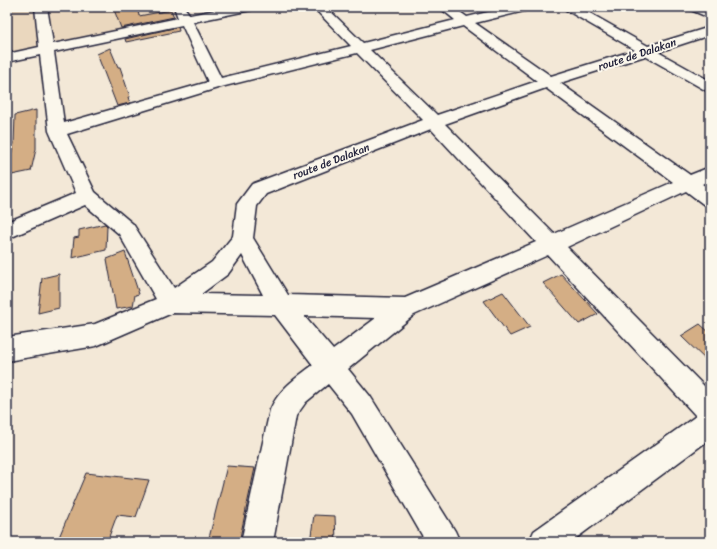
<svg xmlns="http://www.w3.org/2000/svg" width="717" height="549" viewBox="0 0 717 549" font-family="Sriracha,sans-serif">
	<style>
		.built { fill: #ead7be }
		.building { fill: #d4ae85; stroke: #22223b }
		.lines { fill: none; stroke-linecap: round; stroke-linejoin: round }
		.minor-casing { stroke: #22223b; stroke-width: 3 }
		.minor { fill: #fbf7ec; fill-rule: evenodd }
		.labels { text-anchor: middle; stroke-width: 4; stroke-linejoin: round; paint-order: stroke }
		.street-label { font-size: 11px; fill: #22223b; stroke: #fbf7ec }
	</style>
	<rect width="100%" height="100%" fill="#f3e8d7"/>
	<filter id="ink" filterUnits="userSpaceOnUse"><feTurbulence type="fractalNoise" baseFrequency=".025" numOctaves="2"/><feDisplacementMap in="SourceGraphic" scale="8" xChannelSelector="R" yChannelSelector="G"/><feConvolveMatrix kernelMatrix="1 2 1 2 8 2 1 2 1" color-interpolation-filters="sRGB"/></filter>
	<g filter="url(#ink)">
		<path class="built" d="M7 7H172L179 19 7 55Z"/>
		<g class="building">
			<path d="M113 7H137L139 16 171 10 174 17 121 28Z"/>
			<path d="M178 27 179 31 126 42 125 39Z"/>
			<path d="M110 48 118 67H120L130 97H128L130 103 117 106 97 54Z"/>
			<path d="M36 110V149L31 171 7 176V169L14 144 15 115Z"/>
			<path d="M105 224 107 226 106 250 72 258 74 238 79 237V230Z"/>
			<path d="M125 252 139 294 135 295 133 306 116 309 107 259Z"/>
			<path d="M59 274V308L38 313 42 278Z"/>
			<path d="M561 274 598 314 579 324 543 283Z"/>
			<path d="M503 292 530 327 510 336 484 301Z"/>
			<path d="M700 324 710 333V364L681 336Z"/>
			<path d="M227 466 255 468 239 542H208Z"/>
			<path d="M86 473 149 480 136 517 117 515 107 542H57Z"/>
			<path d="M314 515 335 516 336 542H310Z"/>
		</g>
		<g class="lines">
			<defs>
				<g id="minor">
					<path d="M35 7H47L53 44 178 18 174 7H184L190 15 230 7H253L251 10 193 22 221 78 351 46 313 7H326L363 43 455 20 439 7H453L467 17 509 7H530L528 10 475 23 551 76 635 50 566 10 564 7H579L648 46 710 27V35L658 52 710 81V92L705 90 645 56 560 83 690 175 710 167V180L702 184 710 189V206L703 204 686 191 567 247 710 392V439L571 542H529L534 531 696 416 548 255 414 315 348 369 370 396 455 531 460 542H426L352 414 328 384 306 402 296 416 273 542H241L270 410C279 389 296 378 313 365L275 315 172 313 96 346 7 361V337L95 324 156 299 119 234 85 205 7 239V222L76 193 49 131 40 55 7 62V54L39 47ZM182 25 208 82 64 123 54 52ZM463 26 537 81 437 115 370 50ZM357 53 423 120 252 184 237 204 233 236 212 262 174 288 133 224 95 192 67 134 221 87ZM546 88 673 182 554 234 445 124ZM431 129 536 242 405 298 288 295 253 238 257 206 266 194ZM242 255 263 295 201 294 228 274ZM304 316 376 318 333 350Z"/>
					<path d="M689 7H705L710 9V18L691 10Z"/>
				</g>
			</defs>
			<use href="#minor" class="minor-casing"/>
			<use href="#minor" class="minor"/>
		</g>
	</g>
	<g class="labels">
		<g class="street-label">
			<text transform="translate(637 54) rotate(-18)" y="4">route de Dalakan</text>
			<text transform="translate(331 161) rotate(-21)" y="4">route de Dalakan</text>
		</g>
	</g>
	<rect width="717" height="549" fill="none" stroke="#fbf7ec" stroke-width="24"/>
	<rect x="12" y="12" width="693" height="525" fill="none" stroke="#22223b" stroke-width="1.5" filter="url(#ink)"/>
</svg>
